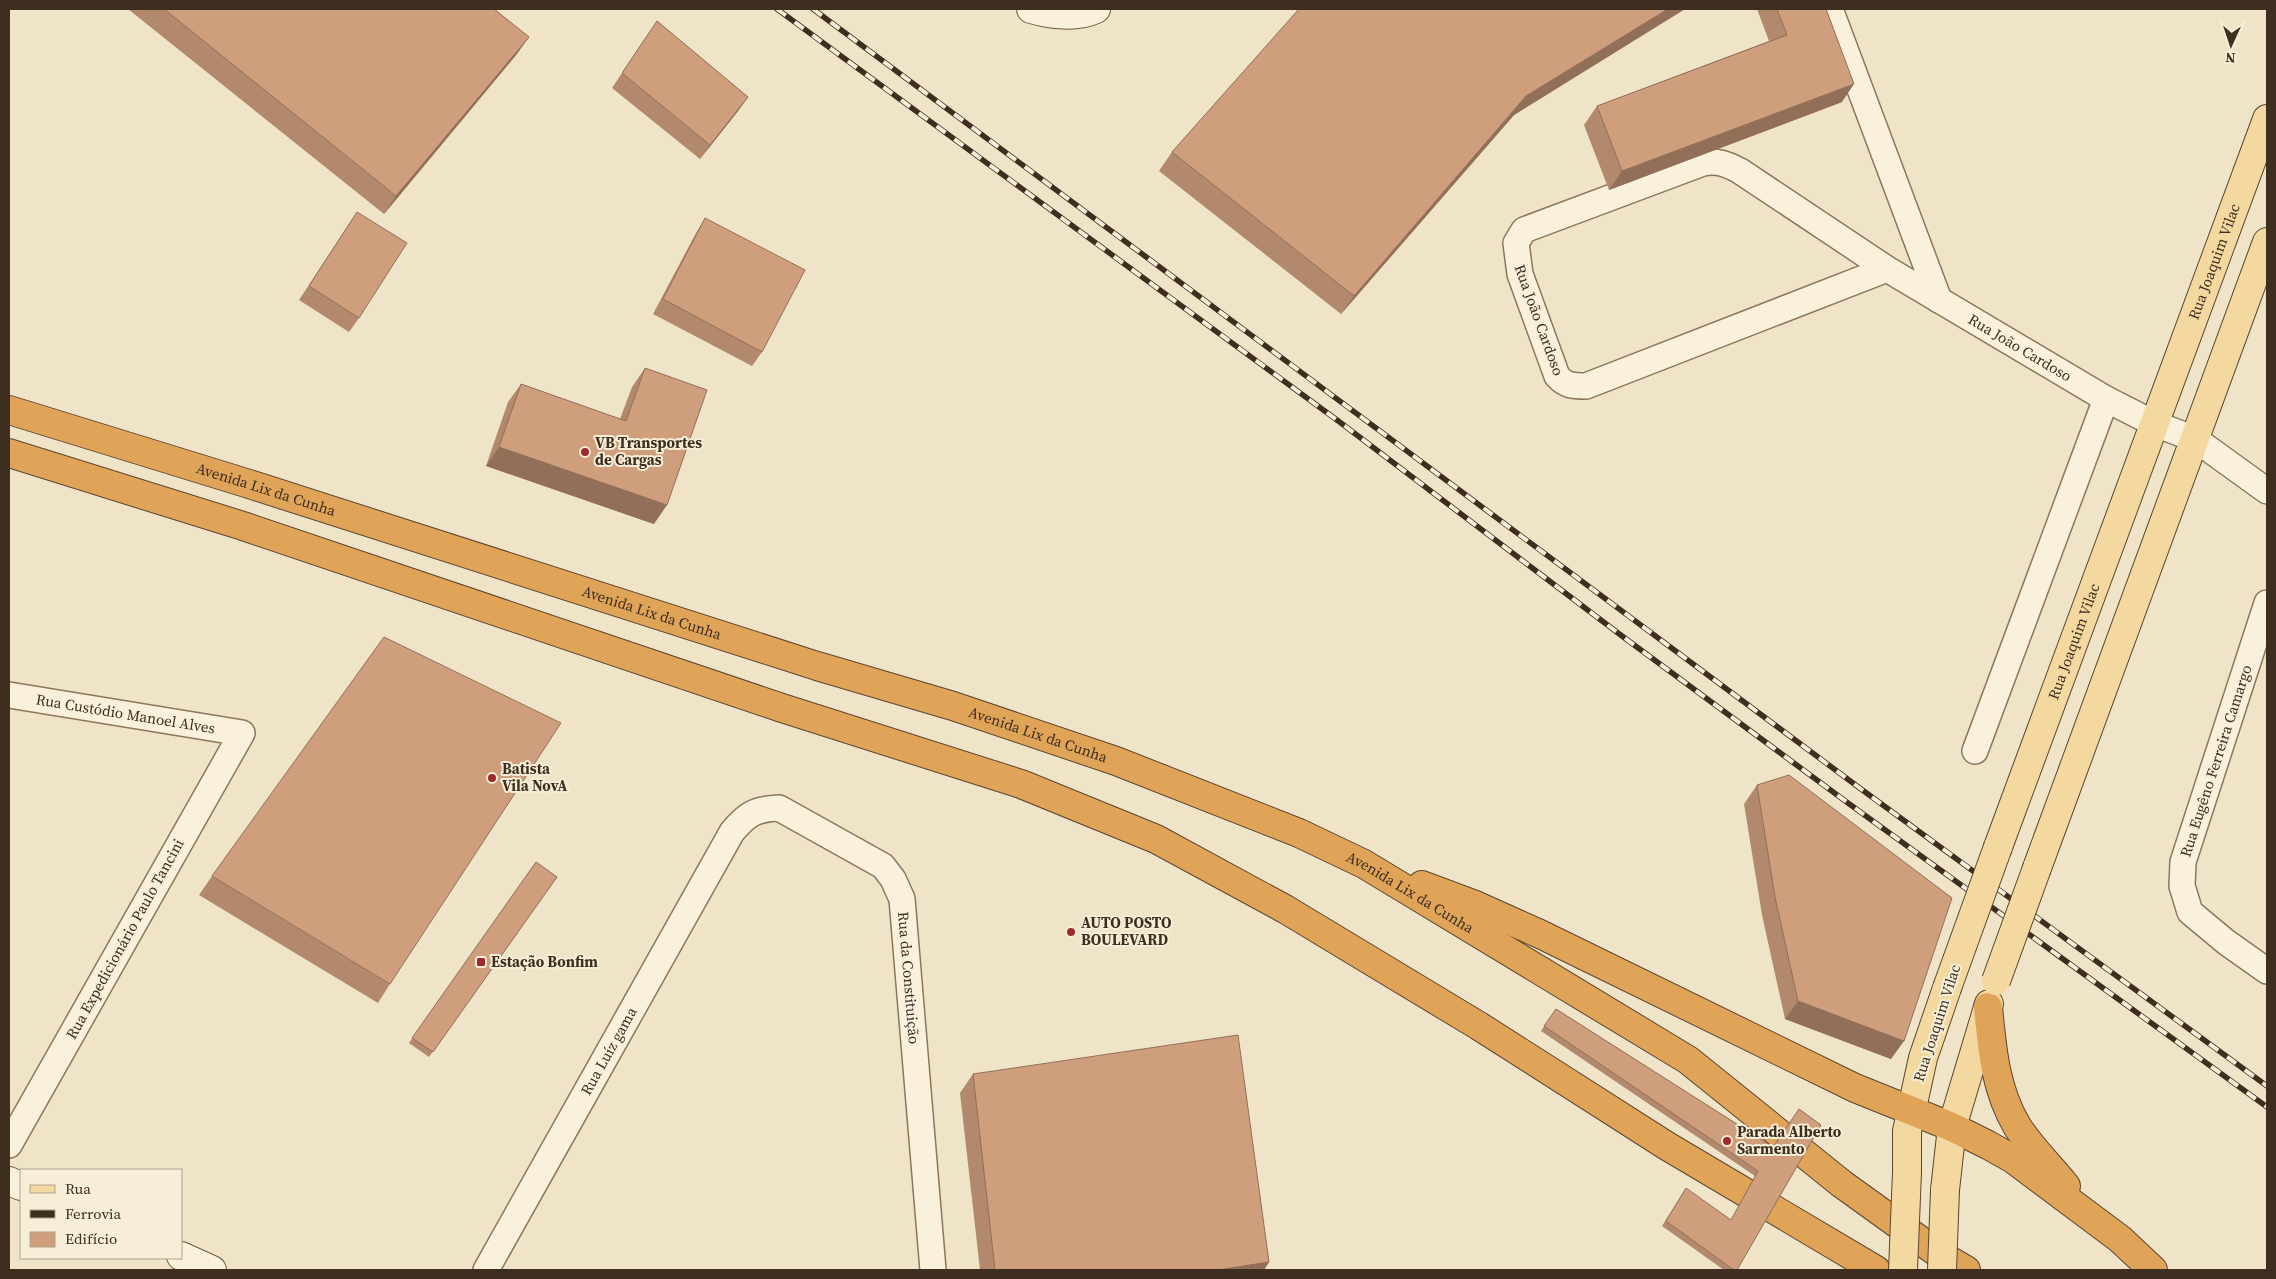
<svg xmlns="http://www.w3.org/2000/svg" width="2276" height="1279" viewBox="0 0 2276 1279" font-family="'Source Serif 4',serif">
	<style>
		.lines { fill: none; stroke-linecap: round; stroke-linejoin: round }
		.street-casing { stroke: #8d765c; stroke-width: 28 }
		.secondary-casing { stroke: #6f573f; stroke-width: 30 }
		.primary-casing { stroke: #5b4430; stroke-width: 30 }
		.highway-casing { stroke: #5b4430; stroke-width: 30 }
		.street { stroke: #faf1dc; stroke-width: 25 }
		.secondary { stroke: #faf1dc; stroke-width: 28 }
		.primary { stroke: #f3d9a0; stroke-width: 28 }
		.highway { stroke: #e0a458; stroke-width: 28 }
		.rail-casing { stroke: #3d2e20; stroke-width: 5.5 }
		.rail { stroke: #f7eed8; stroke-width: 4; stroke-dasharray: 11; stroke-linecap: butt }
		.primary-bridge-casing { stroke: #5b4430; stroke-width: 30; stroke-linecap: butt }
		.primary-bridge { stroke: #f3d9a0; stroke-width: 28 }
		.wall { fill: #b2896c }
		.shaded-wall { fill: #916f58 }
		.building { fill: #cf9f7d; stroke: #916f58 }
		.poi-dot { fill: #9e2a2b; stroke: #f7eed8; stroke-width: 2 }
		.labels { text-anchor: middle; stroke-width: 4; stroke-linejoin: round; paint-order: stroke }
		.street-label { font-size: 15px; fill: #3d2e20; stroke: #f7eed8 }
		.poi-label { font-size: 15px; font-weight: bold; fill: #3d2e20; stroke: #f7eed8; text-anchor: start }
	</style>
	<rect width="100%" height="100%" fill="#f0e4c8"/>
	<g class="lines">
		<defs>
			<g id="street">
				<path d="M1830 9 1939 300"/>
				<path id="s1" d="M1887 269 1586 386C1573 386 1566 386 1557 376L1520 274 1516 243 1524 230 1703 163C1717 160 1727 164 1740 171L1887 269 2106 399 2155 424 2195 439 2267 491"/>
				<path d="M2267 603 2183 862 2182 886 2190 912 2226 942 2267 971"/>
				<path id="s2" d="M9 695 242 733 9 1145"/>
				<path d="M1975 751 2106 399"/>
				<path id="s3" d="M486 1270 732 832C747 814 755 809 779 808L883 866 893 879 902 899 933 1270"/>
			</g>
			<g id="secondary">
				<path d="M1031 9C1051 15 1077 18 1096 9"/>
				<path d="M9 1181 21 1186"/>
				<path d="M181 1256 212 1270"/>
			</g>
			<g id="primary">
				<path id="s4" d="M1998 847 2267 119"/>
				<path d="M2037 868 2267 242"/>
				<path d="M1907 1172V1131L1923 1058 1947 988"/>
				<path d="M1945 1190 1952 1127 1989 1004"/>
			</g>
			<g id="highway">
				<path id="s5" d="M9 410 246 483 817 666 953 706 1116 761 1299 833 1364 864 1688 1060 1842 1184 1942 1256 1966 1270"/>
				<path d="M9 453 243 526 782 708 1021 784 1156 839 1285 909 1479 1026 1667 1146 1876 1270"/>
				<path d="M1422 885 1473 904 1540 934 1855 1088 1952 1127 1988 1145 2013 1159 2120 1239 2153 1270"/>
				<path d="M1988 1007C1992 1048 1995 1089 2017 1126 2030 1147 2050 1166 2066 1186"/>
			</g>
		</defs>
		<use href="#street" class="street-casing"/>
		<use href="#secondary" class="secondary-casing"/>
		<use href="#primary" class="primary-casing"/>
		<use href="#highway" class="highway-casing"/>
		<use href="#street" class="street"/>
		<use href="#secondary" class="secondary"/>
		<use href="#primary" class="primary"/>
		<use href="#highway" class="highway"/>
		<defs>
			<g id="rail">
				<path d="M777 9 1337 420 1622 636 1848 803 2267 1107"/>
				<path d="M813 9 1861 789 2267 1086"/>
			</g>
		</defs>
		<use href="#rail" class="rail-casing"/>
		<use href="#rail" class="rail"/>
		<defs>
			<g id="primary-bridge">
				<path d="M1996 981 2037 868"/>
				<path d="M1947 988 1998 847"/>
				<path d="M1903 1270 1907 1172"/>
				<path d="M1942 1270 1945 1190"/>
			</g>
		</defs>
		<use href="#primary-bridge" class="primary-bridge-casing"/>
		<use href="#primary-bridge" class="primary-bridge"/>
	</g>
	<g class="wall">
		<path d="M128 9H494L529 37 516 55 384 214Z"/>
		<path d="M1299 9H1685L1514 115 1341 314 1159 171 1172 152Z"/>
		<path d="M1757 9H1826L1842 102 1609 190 1584 125 1597 106 1769 41Z"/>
		<path d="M657 21 748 97 738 111 700 159 612 88Z"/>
		<path d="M357 212 359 318 349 332 299 300Z"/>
		<path d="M705 218 762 352 752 366 653 314 696 233Z"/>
		<path d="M645 368 654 524 486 466 508 402 521 384 620 419 632 387Z"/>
		<path d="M1757 785 1891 1059 1785 1019 1762 915 1744 804Z"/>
		<path d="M536 862 557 877 429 1057 409 1043Z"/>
		<path d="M212 876 390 984 378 1003 199 895Z"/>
		<path d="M1556 1009 1773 1147 1737 1270H1724L1662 1226 1683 1193 1731 1220 1755 1176 1541 1031Z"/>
		<path d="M973 1074 1269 1262 1264 1270H980L960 1093Z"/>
	</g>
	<g class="shaded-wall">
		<path d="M1668 9H1685L1514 115 1341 314 1354 296 1526 96Z"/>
		<path d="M529 37 516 55 384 214 396 196Z"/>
		<path d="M1854 84 1842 102 1609 190 1622 171Z"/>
		<path d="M748 97 738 111 700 159 710 145Z"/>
		<path d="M499 447 667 505 654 524 486 466Z"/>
		<path d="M1798 1001 1904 1041 1891 1059 1785 1019Z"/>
		<path d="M1269 1262 1264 1270H1218Z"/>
	</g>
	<g class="building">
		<path d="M164 9H494L529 37 396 196Z"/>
		<path d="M1299 9H1668L1526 96 1354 296 1172 152Z"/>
		<path d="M1777 9H1826L1854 84 1622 171 1597 106 1787 35Z"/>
		<path d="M657 21 748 97 710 145 622 73Z"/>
		<path d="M357 212 407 243 359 318 309 286Z"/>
		<path d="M705 218 805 270 762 352 663 299Z"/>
		<path d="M645 368 707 390 667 505 499 447 521 384 626 421Z"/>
		<path d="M384 637 561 723 390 984 212 876Z"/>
		<path d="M1789 775 1952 898 1904 1041 1798 1001 1775 897 1757 785Z"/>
		<path d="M536 862 557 877 433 1052 412 1038Z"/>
		<path d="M1556 1009 1773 1147 1799 1109 1821 1125 1737 1270H1734L1666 1221 1686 1188 1731 1220 1758 1171 1544 1026Z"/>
		<path d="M1238 1035 1269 1262 1218 1270H995L973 1074Z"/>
	</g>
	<g class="poi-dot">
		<circle cx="585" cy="452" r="5"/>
		<circle cx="492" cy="778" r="5"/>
		<circle cx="1071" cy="932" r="5"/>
		<rect x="476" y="957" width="10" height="10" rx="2.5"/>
		<circle cx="1727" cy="1141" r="5"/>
	</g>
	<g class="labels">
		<g class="street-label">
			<text dy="5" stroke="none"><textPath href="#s4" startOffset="624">Rua Joaquim Vilac</textPath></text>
			<text transform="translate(1539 320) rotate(70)" y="5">Rua João Cardoso</text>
			<text dy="5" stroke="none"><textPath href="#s1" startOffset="1071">Rua João Cardoso</textPath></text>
			<text dy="5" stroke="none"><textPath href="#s5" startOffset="269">Avenida Lix da Cunha</textPath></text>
			<text dy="5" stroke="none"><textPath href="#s5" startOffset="674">Avenida Lix da Cunha</textPath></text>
			<text dy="5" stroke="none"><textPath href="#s4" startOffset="219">Rua Joaquim Vilac</textPath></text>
			<text dy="5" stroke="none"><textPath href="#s2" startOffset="118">Rua Custódio Manoel Alves</textPath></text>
			<text dy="5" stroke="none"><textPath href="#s5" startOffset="1079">Avenida Lix da Cunha</textPath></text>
			<text transform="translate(2216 761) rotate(-72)" y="5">Rua Eugêno Ferreira Camargo</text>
			<text dy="5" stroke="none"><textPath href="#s5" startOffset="1484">Avenida Lix da Cunha</textPath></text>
			<text transform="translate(125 939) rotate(-61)" y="5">Rua Expedicionário Paulo Tancini</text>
			<text dy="5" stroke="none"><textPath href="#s3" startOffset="794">Rua da Constituição</textPath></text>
			<text transform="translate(1937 1023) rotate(-72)" y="5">Rua Joaquim Vilac</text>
			<text dy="5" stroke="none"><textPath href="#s3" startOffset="251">Rua Luíz gama</textPath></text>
		</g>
		<g class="poi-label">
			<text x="595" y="448">VB Transportes<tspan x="595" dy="17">de Cargas</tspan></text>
			<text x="502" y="774">Batista<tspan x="502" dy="17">Vila NovA</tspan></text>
			<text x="1081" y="928">AUTO POSTO<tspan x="1081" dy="17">BOULEVARD</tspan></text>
			<text x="491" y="967">Estação Bonfim</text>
			<text x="1737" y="1137">Parada Alberto<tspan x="1737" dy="17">Sarmento</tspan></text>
		</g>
	</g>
	<rect width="2276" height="1279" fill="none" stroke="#3d2e20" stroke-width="20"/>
	<rect x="20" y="1169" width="162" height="90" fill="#f7eed8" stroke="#ada18e"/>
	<rect x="30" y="1185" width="25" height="8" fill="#f3d9a0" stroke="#ada18e"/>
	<text x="65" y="1194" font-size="15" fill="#3d2e20">Rua</text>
	<rect x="30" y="1210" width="25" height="8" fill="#3d2e20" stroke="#ada18e"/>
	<text x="65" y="1219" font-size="15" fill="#3d2e20">Ferrovia</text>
	<rect x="30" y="1232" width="25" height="15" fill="#cf9f7d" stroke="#ada18e"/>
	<text x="65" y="1244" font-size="15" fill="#3d2e20">Edifício</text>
	<g transform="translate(2231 45) rotate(183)" stroke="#f7eed8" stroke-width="4" paint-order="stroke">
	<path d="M0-4L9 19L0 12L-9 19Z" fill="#3d2e20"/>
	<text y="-8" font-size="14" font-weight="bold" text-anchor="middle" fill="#3d2e20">N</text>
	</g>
</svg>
